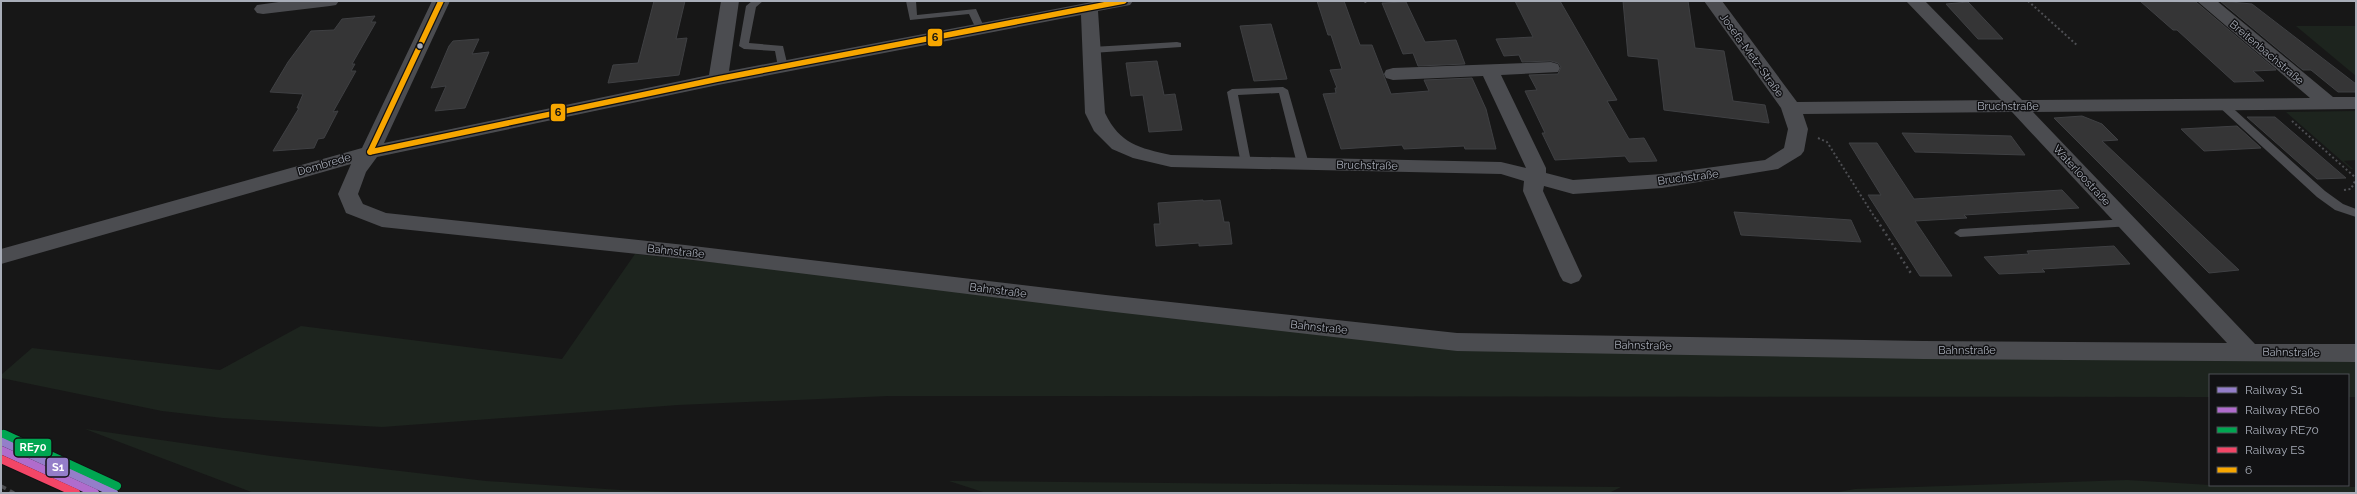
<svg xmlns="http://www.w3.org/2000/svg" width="2357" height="494" viewBox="0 0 2357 494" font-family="Raleway,sans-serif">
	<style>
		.green { fill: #1d241e }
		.building { fill: #353536; stroke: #3f4043 }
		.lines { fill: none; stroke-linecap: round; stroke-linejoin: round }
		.path-far1 { stroke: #4d4e52; stroke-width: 2; stroke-dasharray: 2 2.5; stroke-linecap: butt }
		.path { stroke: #4d4e52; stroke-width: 2.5; stroke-dasharray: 2 3.5; stroke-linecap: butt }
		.lane { fill: #4b4c50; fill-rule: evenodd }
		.street { fill: #4b4c50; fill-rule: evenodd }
		.rail { stroke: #4b4c4f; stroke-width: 3.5; stroke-dasharray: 5.5 4.5; stroke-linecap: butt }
		.bus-1-casing { stroke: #111113; stroke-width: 8 }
		.bus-1 { stroke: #f7a600; stroke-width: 5.5 }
		.rail-1-casing { stroke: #111113; stroke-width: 10 }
		.rail-2-casing { stroke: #111113; stroke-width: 10 }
		.rail-3-casing { stroke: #111113; stroke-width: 10 }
		.rail-4-casing { stroke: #111113; stroke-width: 10 }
		.rail-1 { stroke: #947ec9; stroke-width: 8 }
		.rail-2 { stroke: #b06ccc; stroke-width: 8 }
		.rail-3 { stroke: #00a651; stroke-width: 8 }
		.rail-4 { stroke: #f34667; stroke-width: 8 }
		.bus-dot { fill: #a8adb8; stroke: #111113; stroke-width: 1.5 }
		.labels { text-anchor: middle; stroke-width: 3; stroke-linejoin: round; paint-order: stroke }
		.street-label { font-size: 11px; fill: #a8adb8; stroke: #111113 }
		.line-badge { stroke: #111113; stroke-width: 1.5 }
		.badge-label { font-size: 11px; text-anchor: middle; font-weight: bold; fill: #fff }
		.pale-badge-label { font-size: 11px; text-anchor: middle; font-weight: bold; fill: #111 }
	</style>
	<rect width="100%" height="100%" fill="#171717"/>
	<g class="green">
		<path d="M2296 26H2356V76Z"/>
		<path d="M2356 111V160L2344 161 2353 169H2351L2286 112Z"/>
		<path d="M635 254 1457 342 2356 361V397H2348V375H2210V397L888 396 678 405 382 427 223 418 162 411 1 378V375L32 348 220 370 301 326 562 359Z"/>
		<path d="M85 429 271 456 486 481 621 490 707 493H254Z"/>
		<path d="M2127 480 2210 485 2356 487V493H1833L1855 489Z"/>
		<path d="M949 481 1621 487 1609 493H986Z"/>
	</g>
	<g class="building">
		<path d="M654 1H685L676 39 687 38 679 75 608 83 613 65 638 63Z"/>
		<path d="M1317 1H1344L1360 45H1372L1391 94 1429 91 1424 80 1472 78 1486 109 1496 149H1465L1464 146 1404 149 1402 145 1341 149 1323 94 1336 93 1335 88H1337L1330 70 1342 69 1331 35H1328Z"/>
		<path d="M1515 1H1560L1617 100 1607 101 1629 139 1644 138 1657 161 1629 162 1625 156 1555 160 1542 133H1545L1525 91 1537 90 1529 75 1558 74 1561 67 1558 63 1551 61 1522 62 1519 55 1504 56 1496 39 1533 37Z"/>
		<path d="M1623 1H1688L1695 48 1724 51 1733 101 1765 105 1769 123 1664 110 1658 59 1628 56Z"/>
		<path d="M2140 1 2196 2 2276 70 2253 71 2264 81 2234 82 2177 30H2173Z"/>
		<path d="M2220 1 2252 4 2356 84V92H2338L2311 70H2303Z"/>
		<path d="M1406 2 1425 42 1456 40 1465 64 1418 66 1413 53 1403 54 1382 3Z"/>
		<path d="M1968 2 2003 39H1978L1946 4Z"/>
		<path d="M375 16 371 22H376L352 64H355L351 71H356L333 112 338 111 324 138 318 139 314 148 273 151 299 108H297L303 94 270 92 288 62 311 31 334 30 342 19Z"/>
		<path d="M1271 24 1287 79 1254 81 1240 26Z"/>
		<path d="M479 39 472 54 489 52 465 108 435 111 446 86 431 88 449 46 453 41Z"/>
		<path d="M1157 61 1164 95 1175 94 1182 130 1149 132 1143 95 1131 96 1126 63Z"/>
		<path d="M2082 116 2102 124 2118 140 2102 141 2239 270 2209 273 2054 118Z"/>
		<path d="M2247 117H2275L2346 178 2317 179Z"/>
		<path d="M2237 126 2261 148 2204 151 2181 129Z"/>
		<path d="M1902 133 2011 136 2025 155 1915 152Z"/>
		<path d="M1849 143H1877L1914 199 2062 190 2079 208 1964 215 1967 218 1915 221 1952 276H1920L1868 195H1881Z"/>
		<path d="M1203 200V201L1220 200 1224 222H1229L1232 244 1199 246V243L1156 246 1154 224H1160L1158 203Z"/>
		<path d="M1734 212 1851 220 1861 242 1741 235Z"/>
		<path d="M2114 246 2130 264 2042 269 2045 272 1999 274 1984 257 2029 254 2027 251Z"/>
	</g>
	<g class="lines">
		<g class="path-far1">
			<path d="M1365 1 1366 4"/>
			<path d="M2028 1 2078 46"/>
			<path d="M2292 121 2356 178"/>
			<path d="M1818 138 1827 142 1877 221"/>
			<path d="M2344 190 2351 189 2356 179"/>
		</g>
		<path class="path" d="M1877 220 1912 275"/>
		<g class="lane">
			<path d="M752 1H763L756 7 749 43 783 46 788 67 787 69 783 70 778 67 775 51 744 49 739 46 746 6Z"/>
			<path d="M906 1H916L917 15 976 9 985 29 980 32 977 31 969 14 910 20Z"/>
			<path d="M1177 42 1181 43V47L1092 53 1087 50 1092 47Z"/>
			<path d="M1283 87 1288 90 1309 164 1303 167 1297 164 1279 93 1238 95 1251 162 1249 164H1241L1227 92 1232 89Z"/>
			<path d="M2222 101 2226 102 2325 191 2343 204 2356 209V217L2335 210 2317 197 2218 106 2217 104 2218 102Z"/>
			<path d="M2127 219 2133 223 2131 226 1960 237 1954 233 1960 229Z"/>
		</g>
		<g class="street">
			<path d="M286 1H339L336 5 330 6 263 14 257 13 254 9 257 5Z"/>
			<path d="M432 1H450L384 143 709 75 721 1H739L729 71 1097 1H1133L1130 5 1098 11 1105 113C1120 144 1139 148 1171 155L1501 162 1526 168 1483 76 1393 80 1386 78 1384 74 1386 70 1393 68 1551 62 1558 64 1560 68 1558 72 1501 75 1546 168V173L1573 180 1662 174 1765 160 1784 148 1788 129 1781 108 1704 1H1722L1797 102 2001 100 1906 1H1925L2022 100 2310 98 2197 1H2217L2333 97H2356V109L2033 112 2255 344H2356V362L1923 359 1457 351 1106 311 685 259 382 227 346 213 338 194 351 164 1 264V249L362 148ZM1081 15 1085 113 1094 131 1112 149 1133 158 1171 167 1501 174 1524 181 1523 191 1560 276 1563 281 1571 284 1579 281 1582 276 1543 191 1544 186 1573 194 1662 188 1778 169 1801 155 1804 151 1808 129 1803 114 2012 112 2227 343 1923 341 1457 333 1106 295 685 245 386 213 363 204 358 194 366 172 377 157 718 85Z"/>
		</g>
		<path class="rail" d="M1 486 14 493"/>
		<defs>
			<g id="bus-1">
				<path d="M370 152 718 79 1124 1"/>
				<path d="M370 152 441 1"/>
			</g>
		</defs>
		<use href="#bus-1" class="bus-1-casing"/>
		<use href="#bus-1" class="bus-1"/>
		<defs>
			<path id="rail-1" d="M1 441 114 493"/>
			<path id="rail-2" d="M1 450 95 493"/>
			<path id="rail-3" d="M4 434 117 486"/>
			<path id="rail-4" d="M1 459 76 493"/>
		</defs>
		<use href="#rail-1" class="rail-1-casing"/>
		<use href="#rail-2" class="rail-2-casing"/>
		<use href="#rail-3" class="rail-3-casing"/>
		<use href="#rail-4" class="rail-4-casing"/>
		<use href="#rail-1" class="rail-1"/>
		<use href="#rail-2" class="rail-2"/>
		<use href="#rail-3" class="rail-3"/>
		<use href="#rail-4" class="rail-4"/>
	</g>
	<circle class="bus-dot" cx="420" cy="46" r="3.5"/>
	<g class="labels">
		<g class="street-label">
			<text transform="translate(2267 52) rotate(40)" y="4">Breitenbachstraße</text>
			<text transform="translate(1752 55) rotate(54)" y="4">Josefa-Metz-Straße</text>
			<text x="2008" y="110">Bruchstraße</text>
			<text transform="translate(324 164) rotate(-16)" y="4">Dombrede</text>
			<text transform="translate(1367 165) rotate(1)" y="4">Bruchstraße</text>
			<text transform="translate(2082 175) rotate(47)" y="4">Waterloostraße</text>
			<text transform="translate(1688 177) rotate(-7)" y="4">Bruchstraße</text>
			<text transform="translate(676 251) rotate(6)" y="4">Bahnstraße</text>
			<text transform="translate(998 290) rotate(7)" y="4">Bahnstraße</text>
			<text transform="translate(1319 327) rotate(6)" y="4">Bahnstraße</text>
			<text transform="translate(1643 345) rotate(1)" y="4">Bahnstraße</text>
			<text x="1967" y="354">Bahnstraße</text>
			<text transform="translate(2291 352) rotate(1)" y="4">Bahnstraße</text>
		</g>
	</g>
	<g class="line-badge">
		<rect x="927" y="28" width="16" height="19" rx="4" fill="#f7a600"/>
		<rect x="550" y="103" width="16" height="19" rx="4" fill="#f7a600"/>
		<rect x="14" y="438" width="38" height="19" rx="4" fill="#00a651"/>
		<rect x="46" y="457" width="23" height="20" rx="4" fill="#947ec9"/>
	</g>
	<g class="badge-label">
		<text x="33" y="451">RE70</text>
		<text x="58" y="471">S1</text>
	</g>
	<g class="pale-badge-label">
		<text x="935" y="41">6</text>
		<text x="558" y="116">6</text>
	</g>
	<rect width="2357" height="494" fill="none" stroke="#a8adb8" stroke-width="4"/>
	<rect x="2209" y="374" width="140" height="112" fill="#111113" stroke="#4d4f55"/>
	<rect x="2217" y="387" width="20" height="6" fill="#947ec9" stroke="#4d4f55"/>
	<text x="2245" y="394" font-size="12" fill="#a8adb8">Railway S1</text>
	<rect x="2217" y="407" width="20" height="6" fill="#b06ccc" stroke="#4d4f55"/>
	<text x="2245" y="414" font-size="12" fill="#a8adb8">Railway RE60</text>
	<rect x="2217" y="427" width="20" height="6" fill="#00a651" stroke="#4d4f55"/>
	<text x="2245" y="434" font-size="12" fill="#a8adb8">Railway RE70</text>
	<rect x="2217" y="447" width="20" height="6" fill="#f34667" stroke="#4d4f55"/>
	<text x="2245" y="454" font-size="12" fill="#a8adb8">Railway ES</text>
	<rect x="2217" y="467" width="20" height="6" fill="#f7a600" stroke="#4d4f55"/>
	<text x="2245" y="474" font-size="12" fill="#a8adb8">6</text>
</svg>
